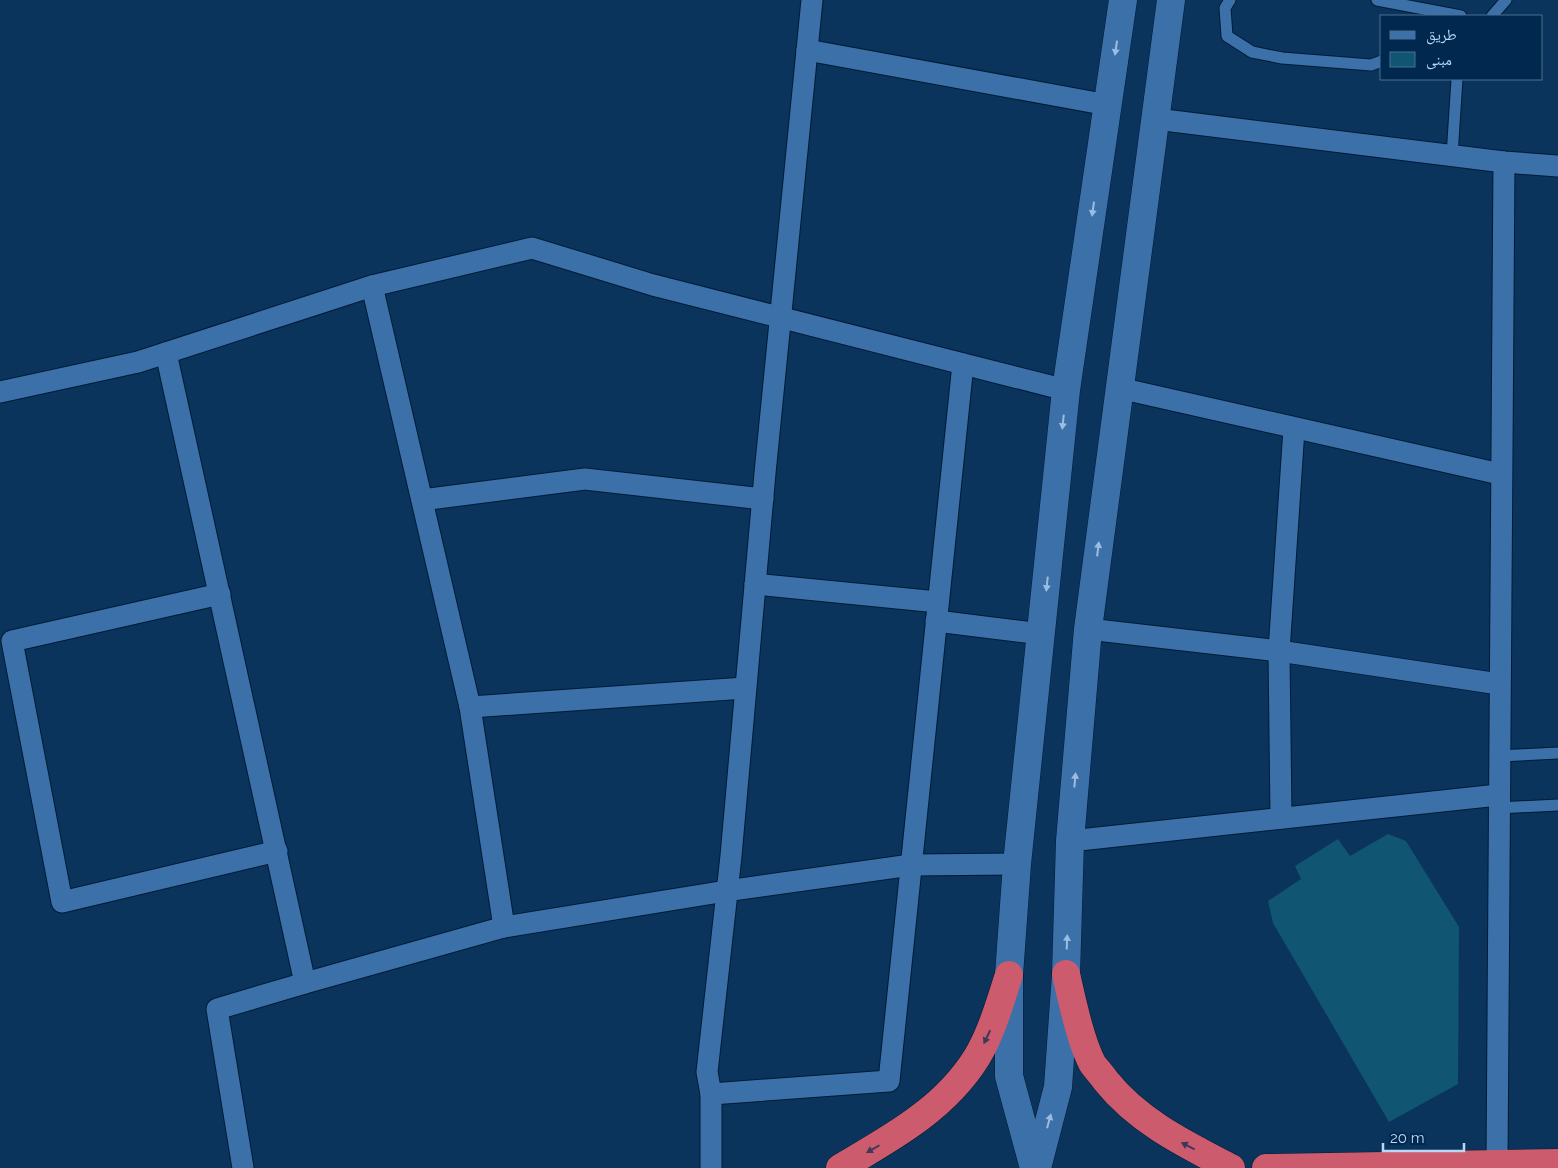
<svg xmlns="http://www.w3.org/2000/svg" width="1558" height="1168" viewBox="0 0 1558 1168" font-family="Raleway,'Noto Naskh Arabic',sans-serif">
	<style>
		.building { fill: #105572 }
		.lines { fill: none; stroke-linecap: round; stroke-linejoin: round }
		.lane-casing { stroke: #011b36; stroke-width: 13 }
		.street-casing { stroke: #011b36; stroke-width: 23 }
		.secondary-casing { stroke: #011b36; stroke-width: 29 }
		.highway-casing { stroke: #011b36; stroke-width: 29 }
		.lane { stroke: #3c70a8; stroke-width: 11 }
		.street { stroke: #3c70a8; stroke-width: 21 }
		.secondary { stroke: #3c70a8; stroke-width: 28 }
		.highway { stroke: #cb5b6d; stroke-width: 28 }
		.oneway { fill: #9cbde2 }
		.oneway2 { fill: #3e3859 }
	</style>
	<rect width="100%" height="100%" fill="#0b345c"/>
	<path class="building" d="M1388 834 1406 841 1459 927 1458 1084 1389 1122 1273 923 1268 901 1301 879 1295 866 1338 839 1350 856Z"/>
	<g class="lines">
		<defs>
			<g id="lane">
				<path d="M1230 0 1225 8 1227 36 1252 52 1282 58 1371 65 1382 61"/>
				<path d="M1377 0 1461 16"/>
				<path d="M1492 16 1506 0"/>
				<path d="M1452 156 1457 79"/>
				<path d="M1499 756 1558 753"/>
				<path d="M1498 808 1558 805"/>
			</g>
			<g id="street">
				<path d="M807 50 1108 105"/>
				<path d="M1156 119 1504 162 1558 166"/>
				<path d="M372 286 470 707"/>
				<path d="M166 353 305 983 504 927"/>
				<path d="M1119 388 1500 474"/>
				<path d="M0 392 138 362 372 286 532 248 653 285 1066 390"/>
				<path d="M422 500 585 479 763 499"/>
				<path d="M755 584 938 602"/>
				<path d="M220 594 12 641 62 902 277 851"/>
				<path d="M936 621 1042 634"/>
				<path d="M1088 629 1279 651 1499 684"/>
				<path d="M745 688 470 707 504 927 726 891 911 865 1017 864"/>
				<path d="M1281 818 1279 651 1294 429"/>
				<path d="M1070 841 1498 795"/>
				<path d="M711 1094 889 1081 963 364"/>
				<path d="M1497 1163 1504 162"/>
				<path d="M243 1168 217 1009 305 983"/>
				<path d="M711 1168V1094L707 1072 731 856 765 473 812 0"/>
			</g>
			<g id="secondary">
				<path d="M1034 1168 1009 1076V975L1017 864 1066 390 1123 0"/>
				<path d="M1037 1168 1058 1087 1066 974 1070 841 1088 629 1171 0"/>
			</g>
			<g id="highway">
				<path d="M1066 974C1072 1000 1080 1039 1092 1063 1096 1069 1102 1075 1106 1081 1139 1122 1185 1144 1231 1168"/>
				<path d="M840 1168C891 1138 945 1109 977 1057 992 1032 1000 1002 1009 975"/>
				<path d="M1266 1168 1558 1163"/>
			</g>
		</defs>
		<use href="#lane" class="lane-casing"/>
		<use href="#street" class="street-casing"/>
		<use href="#secondary" class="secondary-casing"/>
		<use href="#highway" class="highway-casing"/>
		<use href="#lane" class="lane"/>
		<use href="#street" class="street"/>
		<use href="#secondary" class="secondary"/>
		<use href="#highway" class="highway"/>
	</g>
	<defs><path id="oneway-solid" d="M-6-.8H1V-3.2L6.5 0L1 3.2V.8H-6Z" transform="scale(1.25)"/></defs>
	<g class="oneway">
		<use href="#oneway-solid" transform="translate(1116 48) rotate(98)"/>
		<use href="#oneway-solid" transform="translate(1093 209) rotate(98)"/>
		<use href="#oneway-solid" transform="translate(1063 422) rotate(96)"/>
		<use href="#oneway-solid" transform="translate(1098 549) rotate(-83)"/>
		<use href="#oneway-solid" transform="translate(1047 584) rotate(96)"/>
		<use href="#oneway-solid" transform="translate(1075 780) rotate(-85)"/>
		<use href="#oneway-solid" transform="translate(1067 942) rotate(-88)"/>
		<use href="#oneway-solid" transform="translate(1049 1121) rotate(-75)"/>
	</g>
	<g class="oneway2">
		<use href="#oneway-solid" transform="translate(987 1037) rotate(115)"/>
		<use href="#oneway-solid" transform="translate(1188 1146) rotate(-153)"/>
		<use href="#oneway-solid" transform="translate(873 1149) rotate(150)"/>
	</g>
	<rect x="1380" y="15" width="162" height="65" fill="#012950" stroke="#4c6f92"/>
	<rect x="1390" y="31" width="25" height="8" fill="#3c70a8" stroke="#4c6f92"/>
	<text x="1426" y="40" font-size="15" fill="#bcd7f6">طريق</text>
	<rect x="1390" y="52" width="25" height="15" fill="#105572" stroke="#4c6f92"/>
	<text x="1426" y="65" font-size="15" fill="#bcd7f6">مبنى</text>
	<path d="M1383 1143v8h81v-8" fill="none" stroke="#bcd7f6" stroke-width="2.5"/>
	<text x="1390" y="1143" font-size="15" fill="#bcd7f6" stroke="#012950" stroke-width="4" paint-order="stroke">20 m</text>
</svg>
